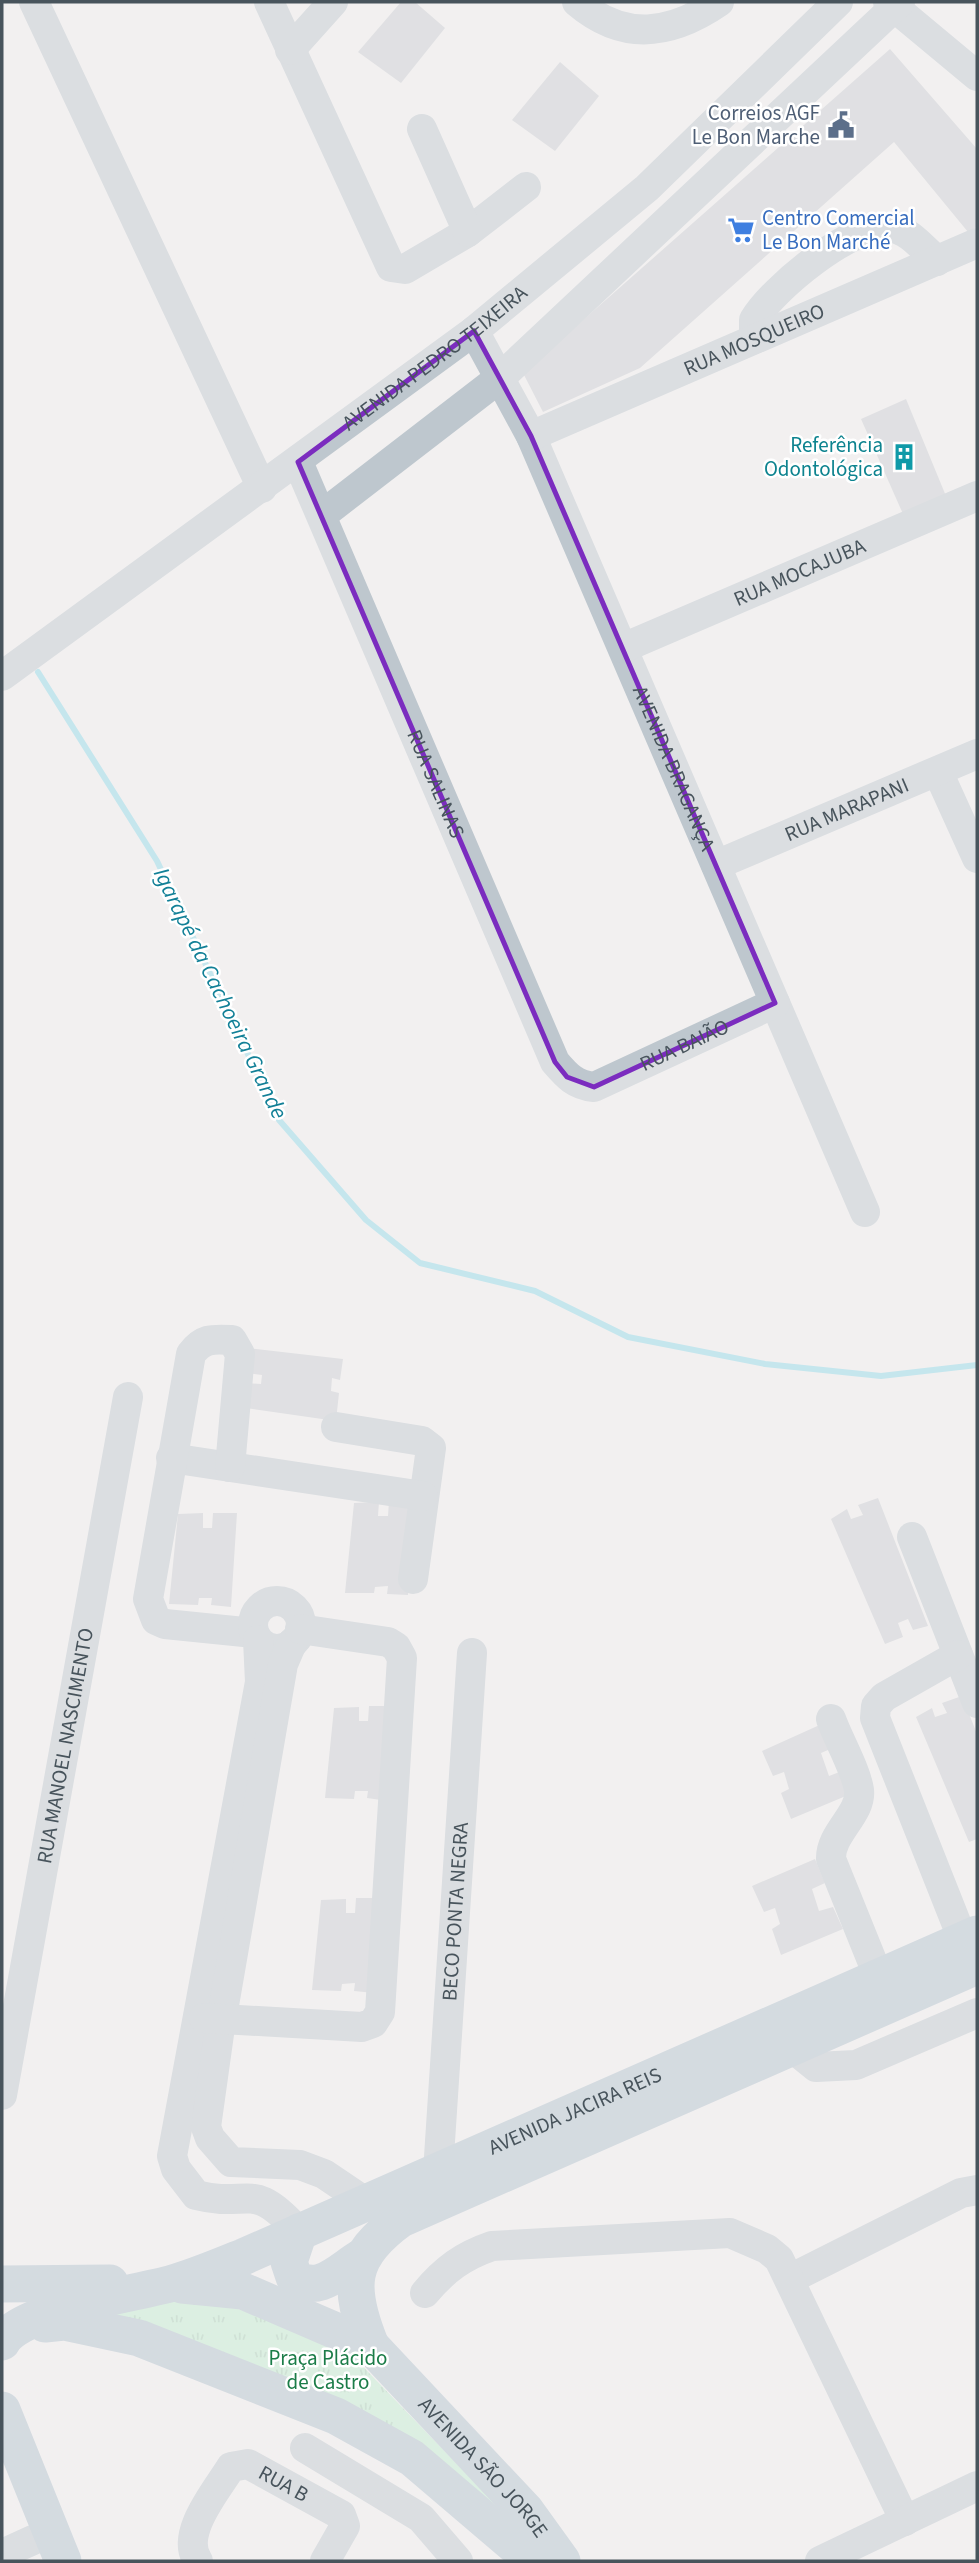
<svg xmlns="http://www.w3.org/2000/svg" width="979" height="2563" viewBox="0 0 979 2563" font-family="'Source Sans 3',sans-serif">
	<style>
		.park { fill: url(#park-tufts) }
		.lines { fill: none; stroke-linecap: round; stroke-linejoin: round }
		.stream { stroke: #8fd9e9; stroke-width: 6 }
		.building { fill: #cacdd2 }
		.minor { stroke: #bec7ce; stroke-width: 30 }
		.major { stroke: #b0c0cd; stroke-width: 37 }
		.marked { fill: none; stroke: #7b2cbf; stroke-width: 5; stroke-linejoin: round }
		.labels { text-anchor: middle; stroke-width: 5; stroke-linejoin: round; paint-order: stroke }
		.service-label { font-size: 21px; fill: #4e5e75; stroke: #fff; text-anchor: end }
		.shop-label { font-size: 21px; fill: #366cbe; stroke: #fff; text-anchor: start }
		.street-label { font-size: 21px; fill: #48545c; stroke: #fff }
		.culture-label { font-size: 21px; fill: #0d838f; stroke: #fff; text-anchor: end }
		.park-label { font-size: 21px; fill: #1b7c48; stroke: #fff }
		.water-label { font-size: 23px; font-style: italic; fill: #128097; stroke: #fff }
	</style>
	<defs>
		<pattern id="park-tufts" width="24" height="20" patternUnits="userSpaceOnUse" patternTransform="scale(1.75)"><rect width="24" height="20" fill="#c0eed0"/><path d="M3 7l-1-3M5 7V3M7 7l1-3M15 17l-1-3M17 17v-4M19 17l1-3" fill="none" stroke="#a6ceb5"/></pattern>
	</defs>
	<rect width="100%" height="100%" fill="#f2f0f0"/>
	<path class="park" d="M161 2296 222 2303 346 2349 537 2547 404 2441 62 2317Z"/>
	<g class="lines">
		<path class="stream" d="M38 672 157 861 279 1120 366 1220 420 1263 535 1291 628 1337 765 1364 881 1376 977 1365"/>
	</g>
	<g class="building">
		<path d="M401 2H415L445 28 401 83 358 52Z"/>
		<path d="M890 49 977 149V227L968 232 894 142 640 368 543 412 523 373Z"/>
		<path d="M560 62 599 96 555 151 512 120Z"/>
		<path d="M906 399 946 496 903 514 861 419Z"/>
		<path d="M248 1348 343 1359 340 1380 332 1378 331 1391 339 1393 336 1421 246 1408 247 1383 261 1384 262 1375 247 1373Z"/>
		<path d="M878 1498 928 1626 913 1630 908 1619 898 1623 903 1637 885 1644 831 1519 847 1509 851 1519 863 1515 858 1505Z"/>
		<path d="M389 1501H414L408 1595 387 1594 388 1586 375 1587 374 1593H345L354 1503 379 1502 378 1516H388Z"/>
		<path d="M203 1513V1528H212L213 1513H237L231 1607 211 1605 212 1598H199L198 1605 169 1604 178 1514Z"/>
		<path d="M962 1696 977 1734V1839L969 1842 916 1717 932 1708 935 1717 947 1713 942 1703Z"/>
		<path d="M369 1706H394L388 1801 367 1798 368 1791H355L354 1799 325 1798 334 1708 359 1707V1721H368Z"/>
		<path d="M824 1723 835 1747 821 1753 829 1776 842 1771 853 1793 791 1819 781 1793 789 1789 784 1772 773 1776 762 1751Z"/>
		<path d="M815 1859 825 1883 812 1889 819 1911 833 1907 843 1929 781 1955 772 1929 780 1924 775 1908 764 1912 752 1886Z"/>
		<path d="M356 1898H381L374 1993 354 1991 355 1983 342 1984 341 1991 312 1990 321 1900 346 1899V1913H355Z"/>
	</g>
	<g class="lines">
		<g class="minor">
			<path d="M34 2 262 488"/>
			<path d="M269 2 391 267 405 269 468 232 526 187"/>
			<path d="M577 2C624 42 671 35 719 2"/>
			<path d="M888 2 977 76"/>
			<path d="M290 50 333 2"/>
			<path d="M422 129 468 232"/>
			<path id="s1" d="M474 331 531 436 865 1212"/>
			<path d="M754 339V320C773 288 851 224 889 227 908 229 923 248 937 261"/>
			<path id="s2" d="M531 436 977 243"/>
			<path id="s3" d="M298 462 555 1062C567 1076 575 1085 594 1087L775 1003"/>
			<path d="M322 515 501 377 900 2"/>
			<path id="s4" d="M623 648 977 496"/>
			<path id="s5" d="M2 676 474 331 647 188 838 2"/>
			<path d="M938 772 977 858"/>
			<path id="s6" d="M716 865 977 754"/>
			<path d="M336 1427 422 1441 431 1448 413 1579"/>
			<path d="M171 1458 423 1496"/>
			<path d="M230 1467 240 1354 232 1340C212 1339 203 1338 191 1354L148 1599 156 1620 165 1624 254 1633"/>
			<path d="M912 1537 977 1703"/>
			<circle cx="277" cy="1625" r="24"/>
			<path d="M258 1640 260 1682 172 2156 176 2169 196 2195C251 2209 251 2178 299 2232"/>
			<path d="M292 1643 283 1664 219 2034 206 2127 210 2138 231 2162 300 2165 324 2174 367 2203"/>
			<path d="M958 1655 884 1697 876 1706 875 1718 963 1940"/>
			<path d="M831 1719C838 1739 856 1770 859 1790 862 1814 830 1833 831 1859L879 1978"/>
			<path d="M204 2018 362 2027 373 2023 380 2012 402 1658 396 1647 388 1642 300 1629"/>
			<path d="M790 2046 816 2067 856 2065 977 2013"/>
			<path id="s7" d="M2 2095 128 1397"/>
			<path id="s8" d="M438 2172 472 1653"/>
			<path d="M790 2279 961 2193 977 2190"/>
			<path d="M425 2293C445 2269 463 2256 492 2246L730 2233 767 2249 779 2259 905 2521"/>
			<path d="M305 2448 421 2518 458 2561"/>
			<path d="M2 2554 33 2540"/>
			<path id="s9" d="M198 2561C179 2534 217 2490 231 2467L248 2464 341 2515 345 2526 325 2561"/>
			<path d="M820 2561 977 2486"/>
		</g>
		<g class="major">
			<path d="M299 2232 289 2262 294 2277C318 2295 339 2271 360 2258"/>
			<path d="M2 2284 110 2283"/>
			<path id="s10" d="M182 2285 243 2291 371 2346 526 2511 562 2561"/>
			<path d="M45 2324 64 2322 139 2338 336 2416 412 2458 533 2561"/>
			<path id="s11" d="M2 2342C19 2309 136 2294 173 2283 197 2276 220 2266 243 2257L977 1934"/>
			<path d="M371 2346C347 2287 348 2257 401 2219L977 1966"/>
			<path d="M2 2410 63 2561"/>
		</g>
	</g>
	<path d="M0 0H979V2563H0ZM474 331 531 436 775 1003 594 1087 567 1077 555 1062 298 462Z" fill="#f2f0f0" fill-opacity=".55" fill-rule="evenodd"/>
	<path class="marked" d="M474 331 531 436 775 1003 594 1087 567 1077 555 1062 298 462Z"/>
	<defs>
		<symbol id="civic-bare" viewBox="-9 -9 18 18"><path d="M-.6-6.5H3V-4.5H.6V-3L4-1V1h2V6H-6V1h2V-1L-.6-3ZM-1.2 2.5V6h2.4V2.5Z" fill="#5c6f8a" stroke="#fff" stroke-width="2.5" paint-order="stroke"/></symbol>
		<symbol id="supermarket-bare" viewBox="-9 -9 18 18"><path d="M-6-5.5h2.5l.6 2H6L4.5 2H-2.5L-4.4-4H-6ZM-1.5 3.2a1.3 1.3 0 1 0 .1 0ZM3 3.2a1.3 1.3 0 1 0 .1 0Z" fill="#3f7fe0" stroke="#fff" stroke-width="2.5" paint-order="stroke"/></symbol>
		<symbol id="building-bare" viewBox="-9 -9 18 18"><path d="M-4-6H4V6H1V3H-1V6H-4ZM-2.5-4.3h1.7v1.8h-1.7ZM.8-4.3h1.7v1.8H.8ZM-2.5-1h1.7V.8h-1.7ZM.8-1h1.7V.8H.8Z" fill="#0f9aa8" stroke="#fff" stroke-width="2.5" paint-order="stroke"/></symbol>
	</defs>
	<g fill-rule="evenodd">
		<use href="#civic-bare" x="822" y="106" width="38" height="38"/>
		<use href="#supermarket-bare" x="722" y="211" width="38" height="38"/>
		<use href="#building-bare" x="885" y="438" width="38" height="38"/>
	</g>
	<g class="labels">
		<g class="service-label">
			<text x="820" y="120">Correios AGF<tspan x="820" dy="24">Le Bon Marche</tspan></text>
		</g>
		<g class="shop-label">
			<text x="762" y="225">Centro Comercial<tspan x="762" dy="24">Le Bon Marché</tspan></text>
		</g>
		<g class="street-label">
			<text dy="7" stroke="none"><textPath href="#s2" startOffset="243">RUA MOSQUEIRO</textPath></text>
			<text dy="7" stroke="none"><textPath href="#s5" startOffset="537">AVENIDA PEDRO TEIXEIRA</textPath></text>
			<text dy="7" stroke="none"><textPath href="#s4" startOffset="192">RUA MOCAJUBA</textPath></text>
			<text dy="7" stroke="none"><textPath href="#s1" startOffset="481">AVENIDA BRAGANÇA</textPath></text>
			<text dy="7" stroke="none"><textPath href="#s3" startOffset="350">RUA SALINAS</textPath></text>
			<text dy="7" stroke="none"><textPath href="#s6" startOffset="142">RUA MARAPANI</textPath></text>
			<text dy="7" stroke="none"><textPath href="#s3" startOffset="800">RUA BAIÃO</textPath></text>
			<text dy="7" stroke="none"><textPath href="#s7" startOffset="355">RUA MANOEL NASCIMENTO</textPath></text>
			<text dy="7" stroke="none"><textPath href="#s8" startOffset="261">BECO PONTA NEGRA</textPath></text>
			<text dy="7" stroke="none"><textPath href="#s11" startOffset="621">AVENIDA JACIRA REIS</textPath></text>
			<text dy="7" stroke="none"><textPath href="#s10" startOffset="366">AVENIDA SÃO JORGE</textPath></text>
			<text dy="7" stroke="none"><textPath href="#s9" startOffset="163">RUA B</textPath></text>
		</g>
		<g class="culture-label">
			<text x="883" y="452">Referência<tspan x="883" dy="24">Odontológica</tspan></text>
		</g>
		<g class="park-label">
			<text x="328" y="2365">Praça Plácido<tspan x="328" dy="24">de Castro</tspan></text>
		</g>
		<g class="water-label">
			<text transform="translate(221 993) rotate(64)" y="8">Igarapé da Cachoeira Grande</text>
		</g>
	</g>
	<rect width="979" height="2563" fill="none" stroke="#48545c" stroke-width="7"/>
</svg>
